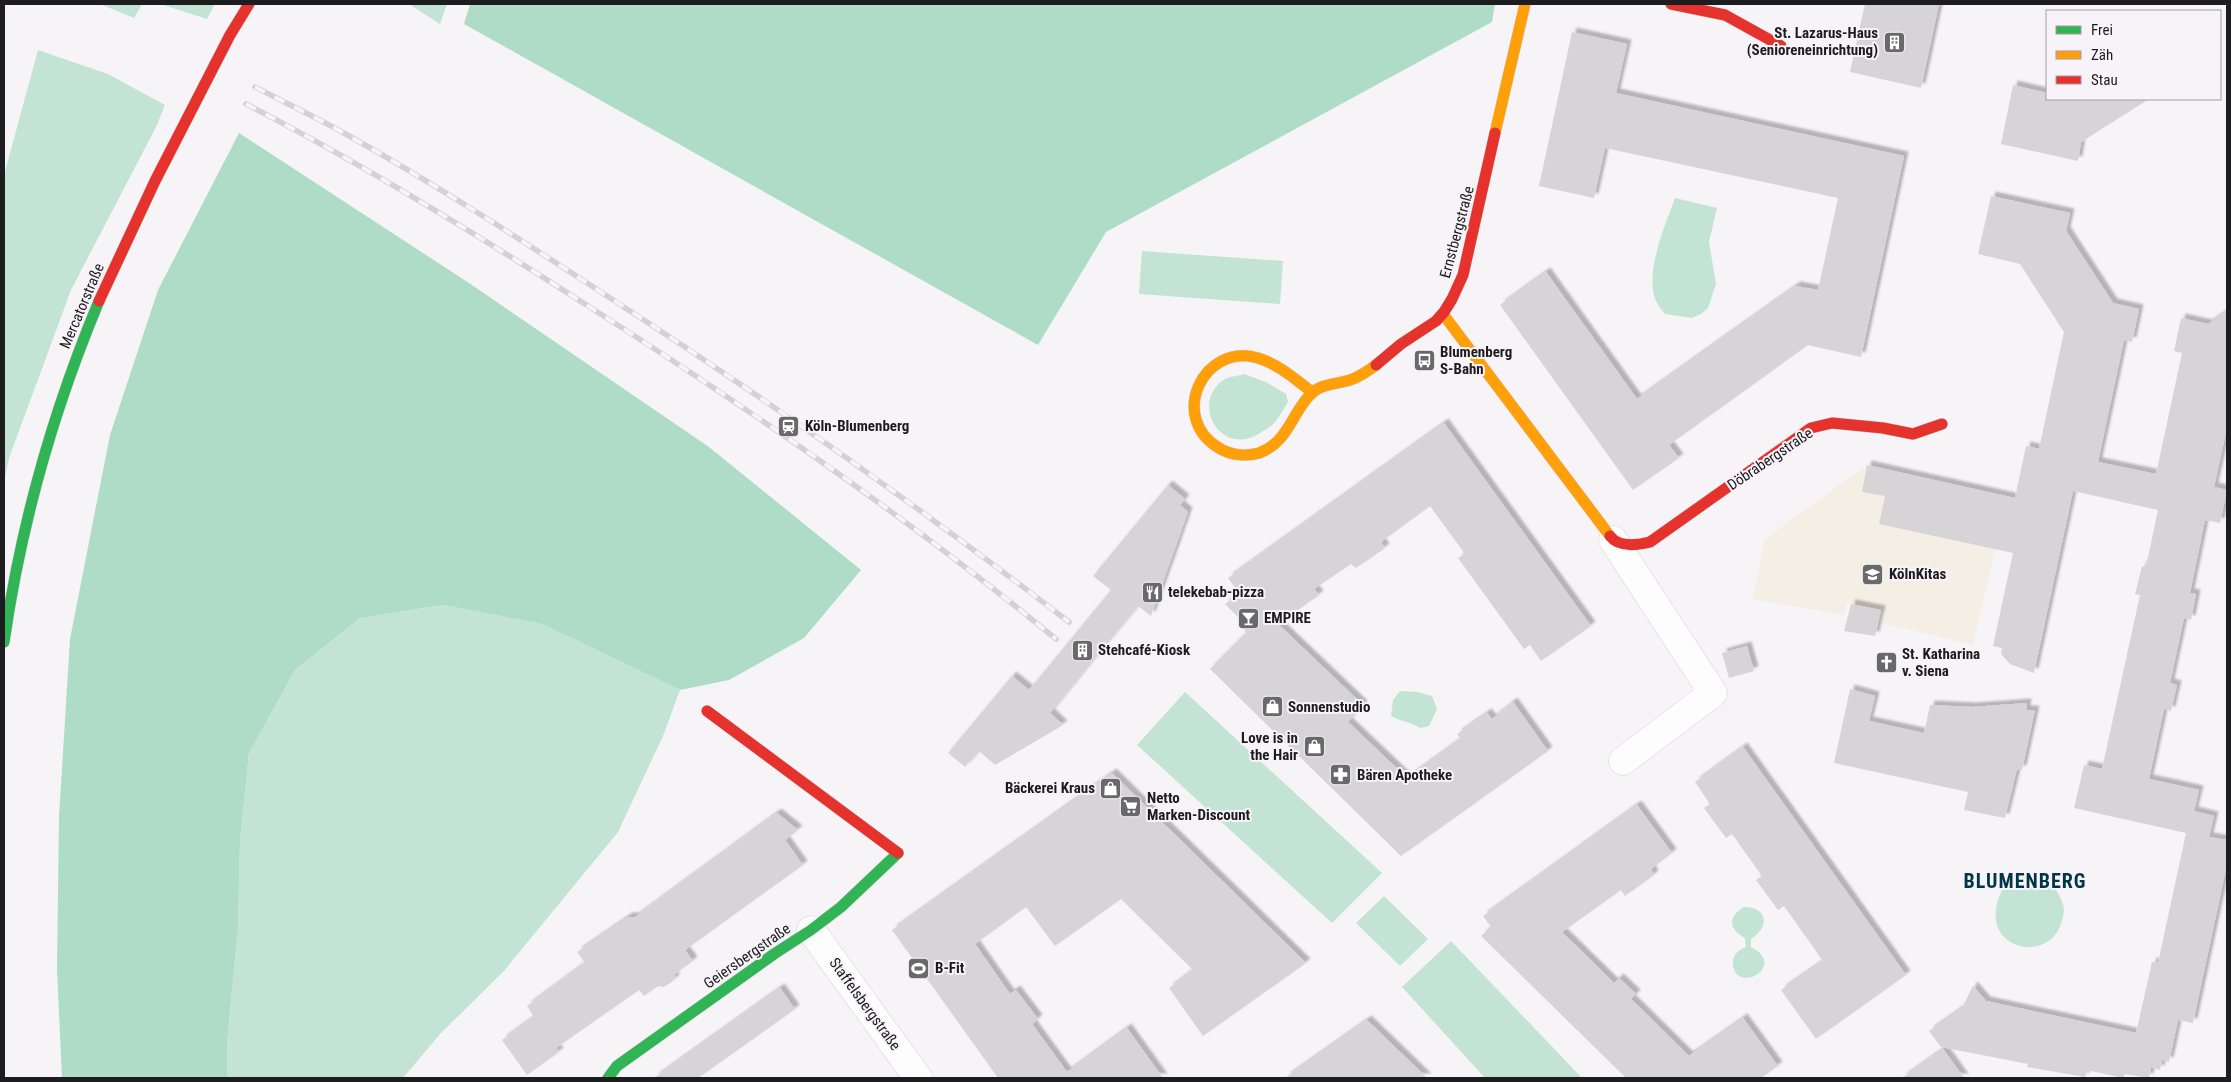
<svg xmlns="http://www.w3.org/2000/svg" width="2231" height="1082" viewBox="0 0 2231 1082" font-family="'Roboto Condensed',sans-serif">
	<style>
		.education { fill: #f5eee4 }
		.green { fill: #c3e4d4 }
		.forest { fill: #afdcc7 }
		.building { fill: #d6d4d6; filter: url(#shadow) }
		.lines { fill: none; stroke-linecap: round; stroke-linejoin: round }
		.street-casing { stroke: #d3d2d4; stroke-width: 29 }
		.fast-casing { stroke: #d3d2d4; stroke-width: 12 }
		.slow-casing { stroke: #d3d2d4; stroke-width: 12 }
		.jam-casing { stroke: #d3d2d4; stroke-width: 12 }
		.street { stroke: #fefdfe; stroke-width: 28 }
		.fast { stroke: #30b455; stroke-width: 11 }
		.slow { stroke: #ff9f0a; stroke-width: 11 }
		.jam { stroke: #e5322d; stroke-width: 11 }
		.rail-casing { stroke: #d2d2d2; stroke-width: 5.5 }
		.rail { stroke: #f7f3f8; stroke-width: 4; stroke-dasharray: 11; stroke-linecap: butt }
		.labels { text-anchor: middle; stroke-width: 4; stroke-linejoin: round; paint-order: stroke }
		.poi-label { font-size: 15px; font-weight: bold; fill: #1d1c1e; stroke: #f7f3f8; text-anchor: start }
		.street-label { font-size: 15px; fill: #1d1c1e; stroke: #f7f3f8 }
		.district-label { font-size: 20px; font-weight: bold; letter-spacing: 1px; fill: #003647; stroke: #f7f3f8 }
	</style>
	<defs>
		<filter id="shadow"><feDropShadow dx="4.5" dy="-4.5" stdDeviation="1" flood-color="#0004"/></filter>
	</defs>
	<rect width="100%" height="100%" fill="#f6f4f7"/>
	<path class="education" d="M1867 465 2024 500 1995 549 1973 645 1882 623 1885 611 1847 603 1844 615 1753 599 1765 539Z"/>
	<g class="green">
		<path d="M100 4H142L134 18Z"/>
		<path d="M160 4H215L207 19Z"/>
		<path d="M409 4H447L440 24Z"/>
		<path d="M38 50 108 74 165 105 156 127 71 290 9 458 4 482V175Z"/>
		<path d="M1675 198 1717 208 1709 242 1716 284 1708 308 1701 314 1692 318 1665 314C1662 310 1658 306 1656 301 1644 273 1665 226 1675 198Z"/>
		<path d="M1142 251 1283 261 1280 304 1139 294Z"/>
		<path d="M1244 374 1266 382 1286 394 1288 402C1284 408 1280 416 1275 422 1272 426 1265 430 1260 433 1220 459 1189 401 1225 379 1230 376 1239 376 1244 374Z"/>
		<path d="M443 605 542 624 680 690 663 736 618 832 504 971 440 1034 403 1078H227V1044L238 928 240 840 249 753 295 670 360 618Z"/>
		<path d="M1400 691 1418 692 1432 696 1437 709 1429 726 1420 728C1410 721 1401 722 1391 716L1393 700Z"/>
		<path d="M1185 692 1382 873 1332 923 1137 745Z"/>
		<path d="M2026 874C2044 879 2056 883 2062 902 2065 909 2064 913 2062 921 2049 970 1963 947 2009 878Z"/>
		<path d="M1384 896 1428 939 1400 966 1356 923Z"/>
		<path d="M1744 907C1768 907 1770 927 1751 939V947C1788 966 1737 995 1733 965 1732 955 1738 950 1746 947L1745 938C1729 930 1727 917 1744 907Z"/>
		<path d="M1451 941 1582 1078H1485L1402 987Z"/>
	</g>
	<g class="forest">
		<path d="M470 4H1495L1492 22 1106 232 1038 345 464 24Z"/>
		<path d="M239 133 469 283 709 447 861 570 804 638 729 680 680 690 542 624 443 605 360 618 295 670 249 753 240 840 238 928 227 1044V1078H62L57 969 59 817 70 639 110 435 158 290Z"/>
	</g>
	<g class="building">
		<path d="M1865 4H1939L1921 88 1850 72Z"/>
		<path d="M1572 32 1627 44 1616 93 1904 156 1861 357 1808 345 1669 445 1679 458 1633 490 1500 305 1546 272 1637 399 1796 286 1818 290 1838 198 1605 148 1594 198 1539 186Z"/>
		<path d="M2013 85 2047 93V99H2149L2081 142 2078 161 2001 144Z"/>
		<path d="M1991 196 2070 213 2066 231 2113 303 2139 309 2132 342 2124 340 2098 462 2156 474 2182 353 2174 351 2181 318 2208 324 2227 311V428L2214 487 2227 490 2220 523 2205 520 2190 593 2196 594 2191 620 2184 618 2170 683 2177 685 2171 711 2164 709 2149 779 2199 790 2194 811 2214 816 2209 837 2227 840V864L2193 1023 2178 1020 2169 1062 2162 1060 2160 1070 2151 1067 2149 1078 2125 1074 2123 1078 2087 1070 2085 1077 2027 1067 2028 1064 1941 1047 1929 1031 1962 1008 1973 986 1986 1001 2136 1033 2152 962 2158 963 2186 833 2074 808 2084 765 2102 769 2140 595 2135 594 2142 566 2146 567 2158 510 2073 491 2034 673 2010 664 2001 654 2002 648 1993 646 2013 553 1879 524 1885 496 1862 492 1867 465 2015 498 2026 446 2039 449 2064 332 2020 264 1978 254Z"/>
		<path d="M1444 423 1591 626 1541 661 1530 645 1524 649 1458 558 1465 554 1430 506 1381 542 1385 548 1356 568 1351 564 1314 589 1319 595 1278 624 1363 705 1348 722 1407 778 1461 739 1457 734 1487 713 1492 719 1513 702 1548 751 1401 856 1210 669 1246 633 1236 615 1225 604 1239 593 1228 578Z"/>
		<path d="M1168 485 1185 499 1180 505 1188 512 1151 616 1138 606 1106 644 1050 713 1063 725 995 765 979 751 965 767 948 753 1012 676 1029 690 1111 590 1093 576Z"/>
		<path d="M1851 604 1881 610 1875 636 1844 631Z"/>
		<path d="M1747 646 1754 671 1729 678 1722 653Z"/>
		<path d="M1850 689 1875 696 1869 721 1924 733 1930 705 1972 707 2027 703 2026 710H2035L2022 770 2017 769 2005 818 1964 810 1968 792 1834 763Z"/>
		<path d="M1743 747 1906 975 1816 1039 1781 990 1823 961 1784 906 1778 910 1756 880 1762 876 1732 834 1726 838 1704 808 1710 804 1695 782Z"/>
		<path d="M1112 773 1306 963 1203 1036 1169 988 1193 970 1121 899 1055 946 1026 907 975 944 1010 994 1016 990 1038 1019 1032 1024 1067 1072 1127 1028 1163 1078H998L892 930Z"/>
		<path d="M1637 805 1672 853 1651 869 1654 875 1625 896 1621 890 1562 932 1614 983 1619 978 1636 994 1631 999 1689 1056 1743 1018 1778 1066 1761 1078H1626L1481 936 1491 927 1483 916Z"/>
		<path d="M777 813 798 830 785 840 803 865 685 950 693 961 675 974 674 980 664 987 658 986 644 996 639 990 556 1048 559 1052 527 1075 502 1040 534 1017 527 1006 585 963 577 952 628 917H635Z"/>
		<path d="M780 988 795 1009 763 1032 698 1078H654Z"/>
		<path d="M1367 1020 1427 1078H1285Z"/>
		<path d="M1943 1049 1964 1078H1902Z"/>
	</g>
	<g class="lines">
		<defs>
			<g id="street">
				<path d="M1613 540 1713 693 1623 761"/>
				<path d="M811 930 918 1078"/>
			</g>
			<g id="fast">
				<path d="M4 642C21 524 53 411 99 301"/>
				<path d="M608 1078 617 1066 774 954 811 930 841 907 898 853"/>
			</g>
			<g id="slow">
				<path d="M1495 133 1525 4"/>
				<path d="M1443 314 1610 536"/>
				<path d="M1312 392C1295 379 1278 364 1258 358 1203 342 1168 418 1219 448 1230 455 1246 457 1259 453 1289 442 1292 412 1311 394 1320 384 1337 384 1350 380 1359 377 1368 371 1376 365"/>
			</g>
			<g id="jam">
				<path d="M1671 4 1725 15 1781 46"/>
				<path d="M99 301 155 181 230 35 249 4"/>
				<path d="M1376 365 1401 344 1436 321 1444 312 1452 299 1463 275 1495 133"/>
				<path d="M1610 536C1619 548 1638 545 1650 542L1811 428 1832 423 1883 428 1913 434 1942 424"/>
				<path d="M707 711 898 853"/>
			</g>
		</defs>
		<use href="#street" class="street-casing"/>
		<use href="#fast" class="fast-casing"/>
		<use href="#slow" class="slow-casing"/>
		<use href="#jam" class="jam-casing"/>
		<use href="#street" class="street"/>
		<use href="#fast" class="fast"/>
		<use href="#slow" class="slow"/>
		<use href="#jam" class="jam"/>
		<defs>
			<g id="rail">
				<path d="M255 87C284 102 313 116 342 132 432 182 518 238 604 294 764 397 918 506 1069 622"/>
				<path d="M246 104C368 167 484 239 599 313 757 414 911 520 1056 639"/>
			</g>
		</defs>
		<use href="#rail" class="rail-casing"/>
		<use href="#rail" class="rail"/>
	</g>
	<defs>
		<symbol id="building-square" viewBox="-11 -11 22 22"><rect x="-9" y="-9" width="18" height="18" rx="4" fill="#69686a" stroke="#f7f3f8"/><path d="M-4-6H4V6H1V3H-1V6H-4ZM-2.5-4.3h1.7v1.8h-1.7ZM.8-4.3h1.7v1.8H.8ZM-2.5-1h1.7V.8h-1.7ZM.8-1h1.7V.8H.8Z" fill="#fff"/></symbol>
		<symbol id="bus-square" viewBox="-11 -11 22 22"><rect x="-9" y="-9" width="18" height="18" rx="4" fill="#69686a" stroke="#f7f3f8"/><path d="M-5-6H5V4H4V6H2V4H-2V6H-4V4H-5ZM-3.5-4V0h7V-4ZM-3.5 1.2v1.5H-2V1.2ZM2 1.2v1.5H3.5V1.2Z" fill="#fff"/></symbol>
		<symbol id="station-square" viewBox="-11 -11 22 22"><rect x="-9" y="-9" width="18" height="18" rx="4" fill="#69686a" stroke="#f7f3f8"/><path d="M-3-6H3Q5-6 5-4V2Q5 4 3 4L4.5 6H3L1.5 4h-3L-3 6H-4.5L-3 4Q-5 4-5 2V-4Q-5-6-3-6ZM-3.5-4v3h7v-3ZM-3.5 1v1.5H-2V1ZM2 1v1.5H3.5V1Z" fill="#fff"/></symbol>
		<symbol id="school-square" viewBox="-11 -11 22 22"><rect x="-9" y="-9" width="18" height="18" rx="4" fill="#69686a" stroke="#f7f3f8"/><path d="M0-5L7-2L0 1L-7-2ZM-4 1L0 2.5L4 1V4Q0 6-4 4Z" fill="#fff"/></symbol>
		<symbol id="restaurant-square" viewBox="-11 -11 22 22"><rect x="-9" y="-9" width="18" height="18" rx="4" fill="#69686a" stroke="#f7f3f8"/><path d="M-5-6h1v4h1v-4h1v4h1v-4h1v5L-1.5 .5V6h-2V.5L-5-1ZM5-6V6H3V1.5H1.5Q1.5-4 5-6Z" fill="#fff"/></symbol>
		<symbol id="bar-square" viewBox="-11 -11 22 22"><rect x="-9" y="-9" width="18" height="18" rx="4" fill="#69686a" stroke="#f7f3f8"/><path d="M-6-5H6L.8 .8V4.5H3.5V6h-7V4.5H-.8V.8Z" fill="#fff"/></symbol>
		<symbol id="church-square" viewBox="-11 -11 22 22"><rect x="-9" y="-9" width="18" height="18" rx="4" fill="#69686a" stroke="#f7f3f8"/><path d="M-1.2-6h2.4v3.5h3.3v2.4h-3.3V6h-2.4V-.1h-3.3v-2.4h3.3Z" fill="#fff"/></symbol>
		<symbol id="shop-square" viewBox="-11 -11 22 22"><rect x="-9" y="-9" width="18" height="18" rx="4" fill="#69686a" stroke="#f7f3f8"/><path d="M-5-2.5h2.3a2.7 3.5 0 0 1 5.4 0H5L5.5 6h-11ZM-1.5-2.5h3a1.5 2.3 0 0 0-3 0Z" fill="#fff"/></symbol>
		<symbol id="pharmacy-square" viewBox="-11 -11 22 22"><rect x="-9" y="-9" width="18" height="18" rx="4" fill="#69686a" stroke="#f7f3f8"/><path d="M-2-6h4v4h4v4h-4v4h-4v-4h-4v-4h4Z" fill="#fff"/></symbol>
		<symbol id="supermarket-square" viewBox="-11 -11 22 22"><rect x="-9" y="-9" width="18" height="18" rx="4" fill="#69686a" stroke="#f7f3f8"/><path d="M-6-5.5h2.5l.6 2H6L4.5 2H-2.5L-4.4-4H-6ZM-1.5 3.2a1.3 1.3 0 1 0 .1 0ZM3 3.2a1.3 1.3 0 1 0 .1 0Z" fill="#fff"/></symbol>
		<symbol id="stadium-square" viewBox="-11 -11 22 22"><rect x="-9" y="-9" width="18" height="18" rx="4" fill="#69686a" stroke="#f7f3f8"/><path d="M0-5a6.5 5 0 1 0 0 10a6.5 5 0 1 0 0-10ZM-3.5-1.8h7v3.6h-7Z" fill="#fff"/></symbol>
	</defs>
	<g fill-rule="evenodd">
		<use href="#building-square" x="1882" y="30" width="25" height="25"/>
		<use href="#bus-square" x="1412" y="348" width="25" height="25"/>
		<use href="#station-square" x="776" y="414" width="25" height="25"/>
		<use href="#school-square" x="1860" y="562" width="25" height="25"/>
		<use href="#restaurant-square" x="1140" y="580" width="25" height="25"/>
		<use href="#bar-square" x="1236" y="606" width="25" height="25"/>
		<use href="#building-square" x="1070" y="638" width="25" height="25"/>
		<use href="#church-square" x="1874" y="650" width="25" height="25"/>
		<use href="#shop-square" x="1260" y="694" width="25" height="25"/>
		<use href="#shop-square" x="1302" y="734" width="25" height="25"/>
		<use href="#pharmacy-square" x="1328" y="762" width="25" height="25"/>
		<use href="#shop-square" x="1098" y="776" width="25" height="25"/>
		<use href="#supermarket-square" x="1118" y="794" width="25" height="25"/>
		<use href="#stadium-square" x="906" y="956" width="25" height="25"/>
	</g>
	<g class="labels">
		<g class="poi-label">
			<text x="1878" y="38" text-anchor="end">St. Lazarus-Haus<tspan x="1878" dy="17">(Senioreneinrichtung)</tspan></text>
			<text x="1440" y="357">Blumenberg<tspan x="1440" dy="17">S-Bahn</tspan></text>
			<text x="805" y="431">Köln-Blumenberg</text>
			<text x="1889" y="579">KölnKitas</text>
			<text x="1168" y="597">telekebab-pizza</text>
			<text x="1264" y="623">EMPIRE</text>
			<text x="1098" y="655">Stehcafé-Kiosk</text>
			<text x="1902" y="659">St. Katharina<tspan x="1902" dy="17">v. Siena</tspan></text>
			<text x="1288" y="712">Sonnenstudio</text>
			<text x="1298" y="743" text-anchor="end">Love is in<tspan x="1298" dy="17">the Hair</tspan></text>
			<text x="1357" y="780">Bären Apotheke</text>
			<text x="1095" y="793" text-anchor="end">Bäckerei Kraus</text>
			<text x="1147" y="803">Netto<tspan x="1147" dy="17">Marken-Discount</tspan></text>
			<text x="935" y="973">B-Fit</text>
		</g>
		<g class="street-label">
			<text transform="translate(1457 232) rotate(-75)" y="5">Ernstbergstraße</text>
			<text transform="translate(82 306) rotate(-67)" y="5">Mercatorstraße</text>
			<text transform="translate(1770 459) rotate(-34)" y="5">Döbrabergstraße</text>
			<text transform="translate(747 956) rotate(-35)" y="5">Geiersbergstraße</text>
			<text transform="translate(865 1004) rotate(54)" y="5">Staffelsbergstraße</text>
		</g>
		<g class="district-label">
			<text x="2025" y="888">BLUMENBERG</text>
		</g>
	</g>
	<rect width="2231" height="1082" fill="none" stroke="#1d1c1e" stroke-width="10"/>
	<rect x="2046" y="10" width="175" height="90" fill="#f7f3f8" stroke="#a09da1"/>
	<rect x="2056" y="26" width="25" height="8" fill="#30b455" stroke="#a09da1"/>
	<text x="2091" y="35" font-size="15" fill="#1d1c1e">Frei</text>
	<rect x="2056" y="51" width="25" height="8" fill="#ff9f0a" stroke="#a09da1"/>
	<text x="2091" y="60" font-size="15" fill="#1d1c1e">Zäh</text>
	<rect x="2056" y="76" width="25" height="8" fill="#e5322d" stroke="#a09da1"/>
	<text x="2091" y="85" font-size="15" fill="#1d1c1e">Stau</text>
</svg>
